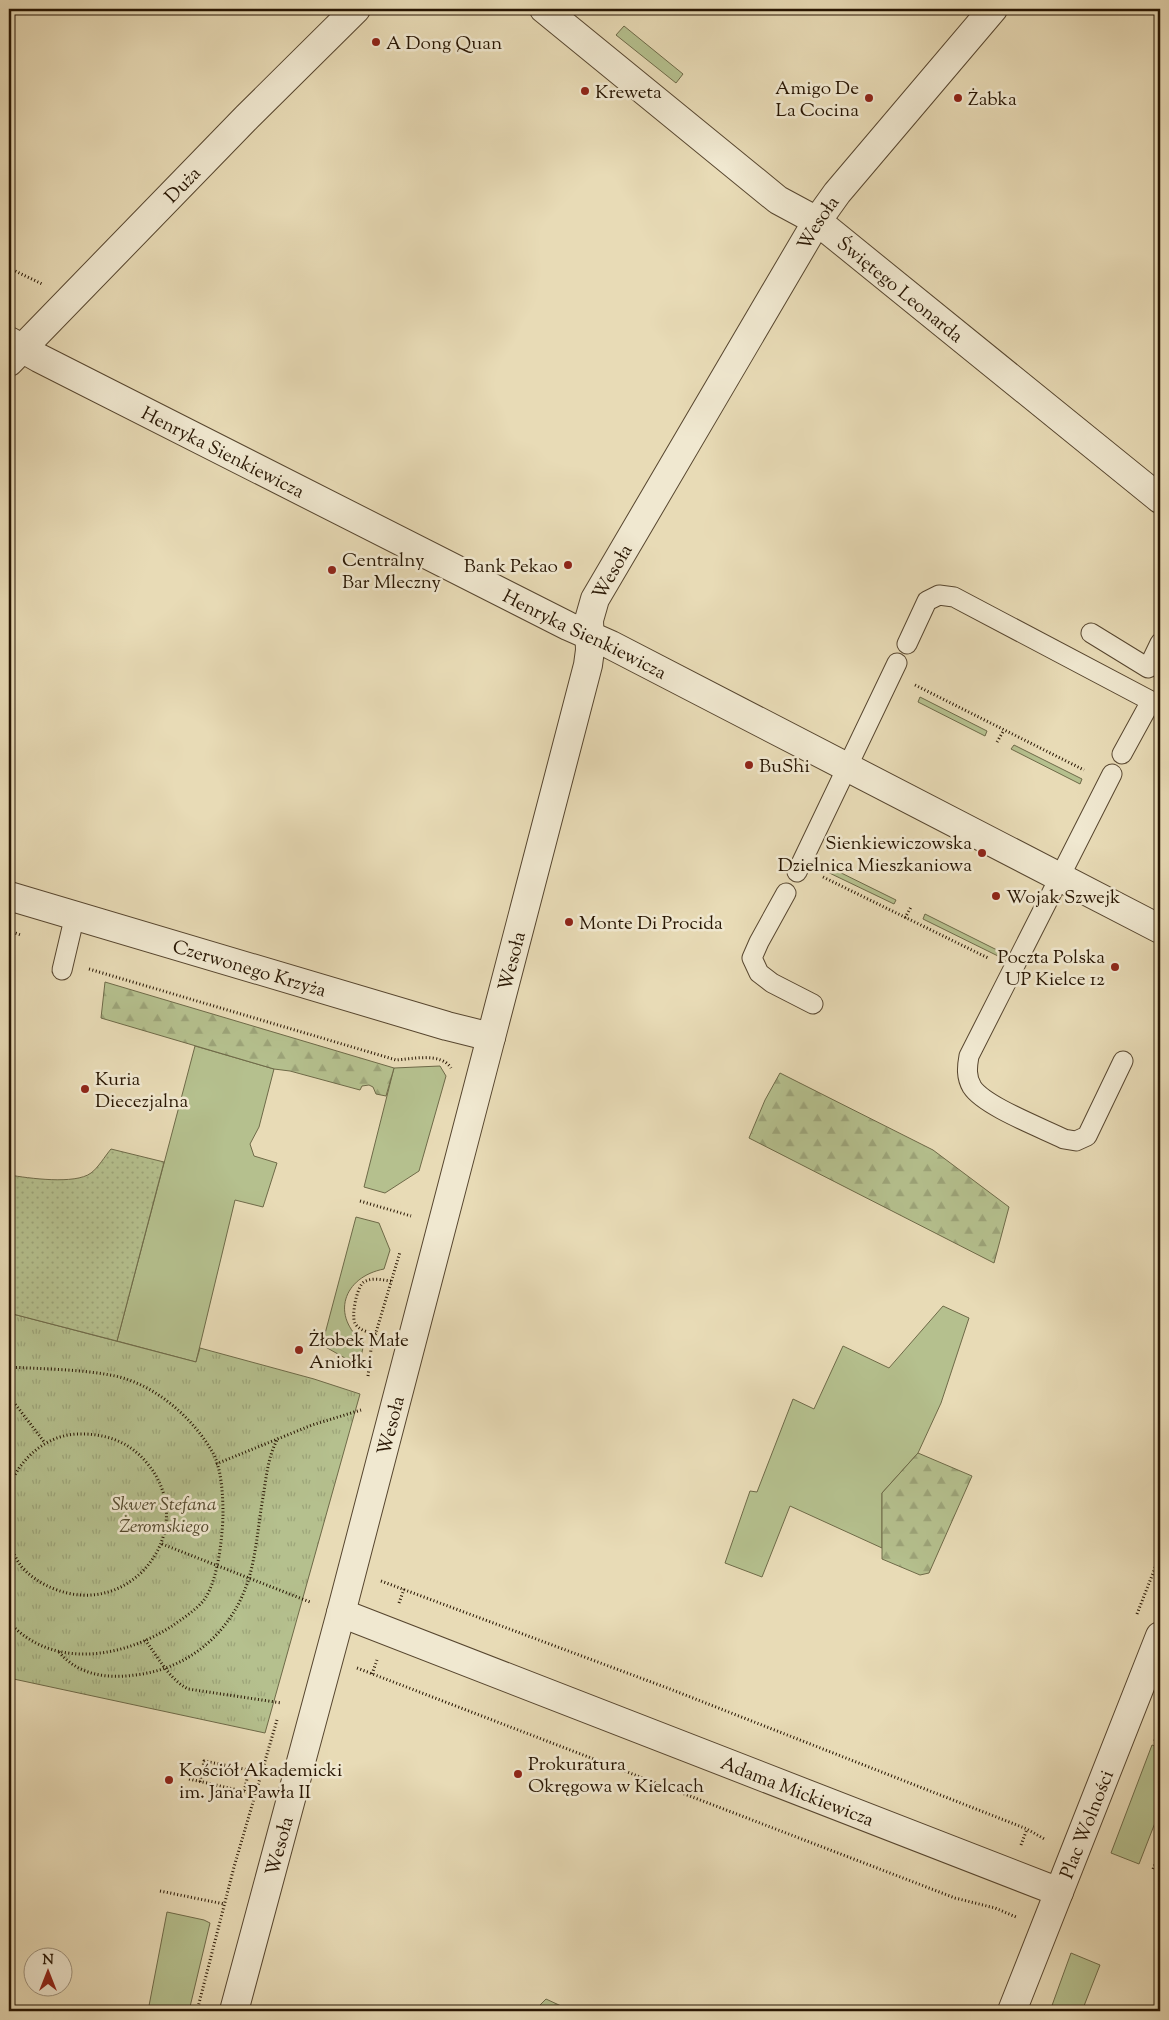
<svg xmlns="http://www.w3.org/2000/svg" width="1169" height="2020" viewBox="0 0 1169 2020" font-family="'Sorts Mill Goudy',serif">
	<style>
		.grass { fill: #b5c08e; stroke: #6e6a48 }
		.forest { fill: url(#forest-firs); stroke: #6e6a48 }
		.park { fill: url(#park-tufts); stroke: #6e6a48 }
		.garden { fill: url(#garden-dots); stroke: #6e6a48 }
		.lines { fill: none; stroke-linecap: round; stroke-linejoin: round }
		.service-casing { stroke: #57462f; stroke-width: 21 }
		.pedestrian-casing { stroke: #57462f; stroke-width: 30 }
		.minor-casing { stroke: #57462f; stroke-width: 30 }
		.path { stroke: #271502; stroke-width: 3; stroke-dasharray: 1 2.5; stroke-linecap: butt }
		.service { stroke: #f0e8d0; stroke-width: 19 }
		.pedestrian { stroke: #f0e8d0; stroke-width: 28 }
		.minor { stroke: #f0e8d0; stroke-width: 28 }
		.poi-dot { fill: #8f2418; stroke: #f0e8d0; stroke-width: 2 }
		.labels { text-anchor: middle; stroke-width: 5; stroke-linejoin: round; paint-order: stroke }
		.poi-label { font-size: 19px; fill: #271502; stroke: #f0e8d0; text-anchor: start }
		.street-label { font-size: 19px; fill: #271502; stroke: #f0e8d0 }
		.park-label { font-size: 19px; font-style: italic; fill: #52482c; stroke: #f0e8d0 }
	</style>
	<defs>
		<pattern id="forest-firs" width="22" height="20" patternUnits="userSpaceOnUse" patternTransform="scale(1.25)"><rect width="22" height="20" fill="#b5c08e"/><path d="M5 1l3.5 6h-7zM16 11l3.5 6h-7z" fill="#9ca479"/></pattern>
		<pattern id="park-tufts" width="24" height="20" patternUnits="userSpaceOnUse" patternTransform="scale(1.25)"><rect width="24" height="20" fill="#b5c08e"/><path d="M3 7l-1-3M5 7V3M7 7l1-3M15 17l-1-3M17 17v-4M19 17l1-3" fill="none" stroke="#9ca479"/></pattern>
		<pattern id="garden-dots" width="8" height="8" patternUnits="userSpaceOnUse" patternTransform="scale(1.25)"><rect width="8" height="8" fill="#b5c08e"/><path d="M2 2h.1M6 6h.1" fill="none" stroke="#9ca479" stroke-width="1.8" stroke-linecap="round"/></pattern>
	</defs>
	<rect width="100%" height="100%" fill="#e8dbb6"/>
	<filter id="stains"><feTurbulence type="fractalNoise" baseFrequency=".004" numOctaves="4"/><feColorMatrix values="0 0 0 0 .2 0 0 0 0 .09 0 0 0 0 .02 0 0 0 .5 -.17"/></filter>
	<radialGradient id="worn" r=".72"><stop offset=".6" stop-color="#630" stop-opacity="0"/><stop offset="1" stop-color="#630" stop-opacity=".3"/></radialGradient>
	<g class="grass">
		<path d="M624 26 683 74 676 83 616 35Z"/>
		<path d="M920 697 987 731 985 736 918 702Z"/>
		<path d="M1014 745 1082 779 1080 784 1011 749Z"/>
		<path d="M821 863 896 900 894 904 819 868Z"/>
		<path d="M925 914 1001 952 998 956 923 919Z"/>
		<path d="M195 1046 274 1069 259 1127 250 1144 254 1156 277 1163 263 1207 235 1200 196 1362 117 1341Z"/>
		<path d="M440 1066 446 1076 419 1171 385 1193 364 1187 394 1068Z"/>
		<path d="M356 1217 379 1223 390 1250 384 1269C343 1277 330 1316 364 1343L359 1366 322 1345Z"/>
		<path d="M943 1306 969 1318 941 1403 918 1453 882 1493V1548L790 1506 762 1577 725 1563 750 1491 757 1492 793 1399 814 1409 843 1346 889 1368Z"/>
		<path d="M1152 1745 1160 1748V1810L1139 1864 1111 1853Z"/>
		<path d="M167 1912 204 1920 210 1923 189 2011H148Z"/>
		<path d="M1071 1953 1100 1965 1082 2011H1050Z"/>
	</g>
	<g class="forest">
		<path d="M105 982 394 1068 386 1096 376 1094 373 1087 369 1085 362 1086 360 1090 290 1071 274 1069 101 1018Z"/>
		<path d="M780 1073 933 1150 1009 1207 994 1263 749 1138 765 1100Z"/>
		<path d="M918 1453 972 1476 929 1573 920 1575 882 1559V1493Z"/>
		<path d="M546 1999 572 2011H534Z"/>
	</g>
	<path class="park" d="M9 1313 196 1362 200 1348 314 1379 360 1394 265 1733 9 1678Z"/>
	<path class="garden" d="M111 1149 164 1162 117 1341 9 1313V1175C28 1178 75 1185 91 1173 98 1168 105 1156 111 1149Z"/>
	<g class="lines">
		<defs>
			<g id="service">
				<path d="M1091 633 1148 668 1160 643"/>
				<path d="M907 644 927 601 939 595 954 597 1151 701 1122 754"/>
				<path d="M1112 774 969 1056C967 1067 966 1077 972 1087 984 1106 1042 1128 1064 1139L1076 1141 1087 1136 1123 1061"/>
				<path d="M797 872 897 663"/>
				<path d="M786 893 759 942 752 958 759 973 772 983 813 1004"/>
				<path d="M62 970 75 915"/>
			</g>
			<g id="pedestrian">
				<path id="s1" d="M9 341 39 358 568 626 611 645 1160 929"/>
			</g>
			<g id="minor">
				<path id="s2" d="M544 9 778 200 817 221 1160 499"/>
				<path id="s3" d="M9 362 247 117 356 9"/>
				<path id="s4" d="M9 896 447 1026 491 1037"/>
				<path id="s5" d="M341 1613 1059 1892"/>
				<path id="s6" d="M234 2011 341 1613 588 665 590 650 589 620 595 599 817 221 837 193 993 9"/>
				<path id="s7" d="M1012 2011 1160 1636"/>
			</g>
		</defs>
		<use href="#service" class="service-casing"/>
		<use href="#pedestrian" class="pedestrian-casing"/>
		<use href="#minor" class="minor-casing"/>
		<g class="path">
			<path d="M9 268 42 284"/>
			<path d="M915 685 1084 770"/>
			<path d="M997 742 1004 730"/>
			<path d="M823 877 988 958"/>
			<path d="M905 918 911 907"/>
			<path d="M9 931 21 935"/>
			<path d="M89 969 396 1060C412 1059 441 1052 451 1068"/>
			<path d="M360 1201 411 1216"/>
			<path d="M376 1334C369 1332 359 1331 355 1323 351 1316 357 1286 364 1282 372 1277 382 1280 391 1281"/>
			<path d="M9 1367C42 1369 77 1369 110 1375 152 1382 192 1416 213 1453 222 1470 223 1497 223 1516 222 1540 218 1580 204 1600 196 1610 182 1619 172 1626 123 1658 52 1670 9 1622"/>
			<path d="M368 1376 371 1349 400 1252"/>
			<path d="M9 1396 45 1443"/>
			<path d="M216 1464 312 1425 361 1410"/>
			<path d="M9 1487C20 1459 45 1436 76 1434 104 1433 129 1441 147 1463 202 1529 131 1622 52 1588 40 1583 26 1574 19 1563 15 1557 12 1550 9 1543"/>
			<path d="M162 1544 310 1602"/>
			<path d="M381 1581 670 1689 1027 1829 1046 1840"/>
			<path d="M399 1603 404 1589"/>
			<path d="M1137 1614 1160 1555"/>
			<path d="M145 1640C159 1658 168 1678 188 1689L282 1703"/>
			<path d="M59 1652C78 1675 107 1679 135 1675 190 1669 233 1631 249 1578 256 1554 258 1528 262 1503 266 1481 267 1458 278 1438"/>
			<path d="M357 1668 955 1898 995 1908 1016 1917"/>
			<path d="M372 1674 377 1660"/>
			<path d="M1154 1739 1160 1741"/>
			<path d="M189 1779 256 1794"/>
			<path d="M200 1782 204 1761 249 1770 244 1792"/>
			<path d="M1021 1845 1027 1829"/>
			<path d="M1153 1869 1158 1858"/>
			<path d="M160 1891 224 1904"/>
			<path d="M197 2011 234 1867 277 1720"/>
		</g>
		<use href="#service" class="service"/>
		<use href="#pedestrian" class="pedestrian"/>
		<use href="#minor" class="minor"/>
	</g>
	<g class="poi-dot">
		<circle cx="376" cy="42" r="5"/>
		<circle cx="585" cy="91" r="5"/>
		<circle cx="869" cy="98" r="5"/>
		<circle cx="958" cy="98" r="5"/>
		<circle cx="568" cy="565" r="5"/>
		<circle cx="332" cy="570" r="5"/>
		<circle cx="749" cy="765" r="5"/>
		<circle cx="982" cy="853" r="5"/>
		<circle cx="996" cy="896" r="5"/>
		<circle cx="569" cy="922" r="5"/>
		<circle cx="1115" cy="967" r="5"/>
		<circle cx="85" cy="1089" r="5"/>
		<circle cx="299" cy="1350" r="5"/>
		<circle cx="518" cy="1774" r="5"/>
		<circle cx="169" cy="1780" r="5"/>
	</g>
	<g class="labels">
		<g class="poi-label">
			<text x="386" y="49">A Dong Quan</text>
			<text x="859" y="94" text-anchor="end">Amigo De<tspan x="859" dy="22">La Cocina</tspan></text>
			<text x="595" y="98">Kreweta</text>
			<text x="968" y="105">Żabka</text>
			<text x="342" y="566">Centralny<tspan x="342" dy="22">Bar Mleczny</tspan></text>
			<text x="558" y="572" text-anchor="end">Bank Pekao</text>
			<text x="759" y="772">BuShi</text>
			<text x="972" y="849" text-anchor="end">Sienkiewiczowska<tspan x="972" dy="22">Dzielnica Mieszkaniowa</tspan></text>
			<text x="1006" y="903">Wojak Szwejk</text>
			<text x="579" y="929">Monte Di Procida</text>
			<text x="1105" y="963" text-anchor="end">Poczta Polska<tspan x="1105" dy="22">UP Kielce 12</tspan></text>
			<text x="95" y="1085">Kuria<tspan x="95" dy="22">Diecezjalna</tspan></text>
			<text x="309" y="1346">Żłobek Małe<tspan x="309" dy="22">Aniołki</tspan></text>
			<text x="528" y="1770">Prokuratura<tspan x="528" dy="22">Okręgowa w Kielcach</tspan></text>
			<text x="179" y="1776">Kościół Akademicki<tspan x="179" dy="22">im. Jana Pawła II</tspan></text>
		</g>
		<g class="street-label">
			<text dy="7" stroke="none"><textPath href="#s3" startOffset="248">Duża</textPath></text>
			<text dy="7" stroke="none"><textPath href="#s6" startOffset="1896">Wesoła</textPath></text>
			<text dy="7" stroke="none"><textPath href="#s2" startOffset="454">Świętego Leonarda</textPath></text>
			<text dy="7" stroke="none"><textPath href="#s1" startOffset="241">Henryka Sienkiewicza</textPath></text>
			<text dy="7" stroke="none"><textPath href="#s6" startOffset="1491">Wesoła</textPath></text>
			<text dy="7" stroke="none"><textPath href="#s1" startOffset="646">Henryka Sienkiewicza</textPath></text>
			<text dy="7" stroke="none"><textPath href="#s6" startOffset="1086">Wesoła</textPath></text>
			<text dy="7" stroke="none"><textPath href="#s4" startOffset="251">Czerwonego Krzyża</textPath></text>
			<text dy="7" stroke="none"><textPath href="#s6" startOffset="606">Wesoła</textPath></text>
			<text dy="7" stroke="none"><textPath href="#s5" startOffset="490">Adama Mickiewicza</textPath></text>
			<text dy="7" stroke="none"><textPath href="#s7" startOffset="201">Plac Wolności</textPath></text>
			<text dy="7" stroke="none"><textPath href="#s6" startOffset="171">Wesoła</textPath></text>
		</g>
		<g class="park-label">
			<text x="164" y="1510">Skwer Stefana<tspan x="164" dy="22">Żeromskiego</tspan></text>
		</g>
	</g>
	<rect width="1169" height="2020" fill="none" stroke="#e8dbb6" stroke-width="30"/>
	<rect x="10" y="10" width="1149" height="2000" fill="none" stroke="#271502" stroke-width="2.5"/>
	<rect x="15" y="15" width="1139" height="1990" fill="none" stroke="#271502"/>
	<g transform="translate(48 1972)"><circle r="24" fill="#f0e8d0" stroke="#a0947e"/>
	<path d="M0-4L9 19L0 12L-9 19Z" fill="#8f2418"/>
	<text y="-8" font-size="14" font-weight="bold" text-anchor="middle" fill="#271502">N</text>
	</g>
	<rect width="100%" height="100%" filter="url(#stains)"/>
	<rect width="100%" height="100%" fill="url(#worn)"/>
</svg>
